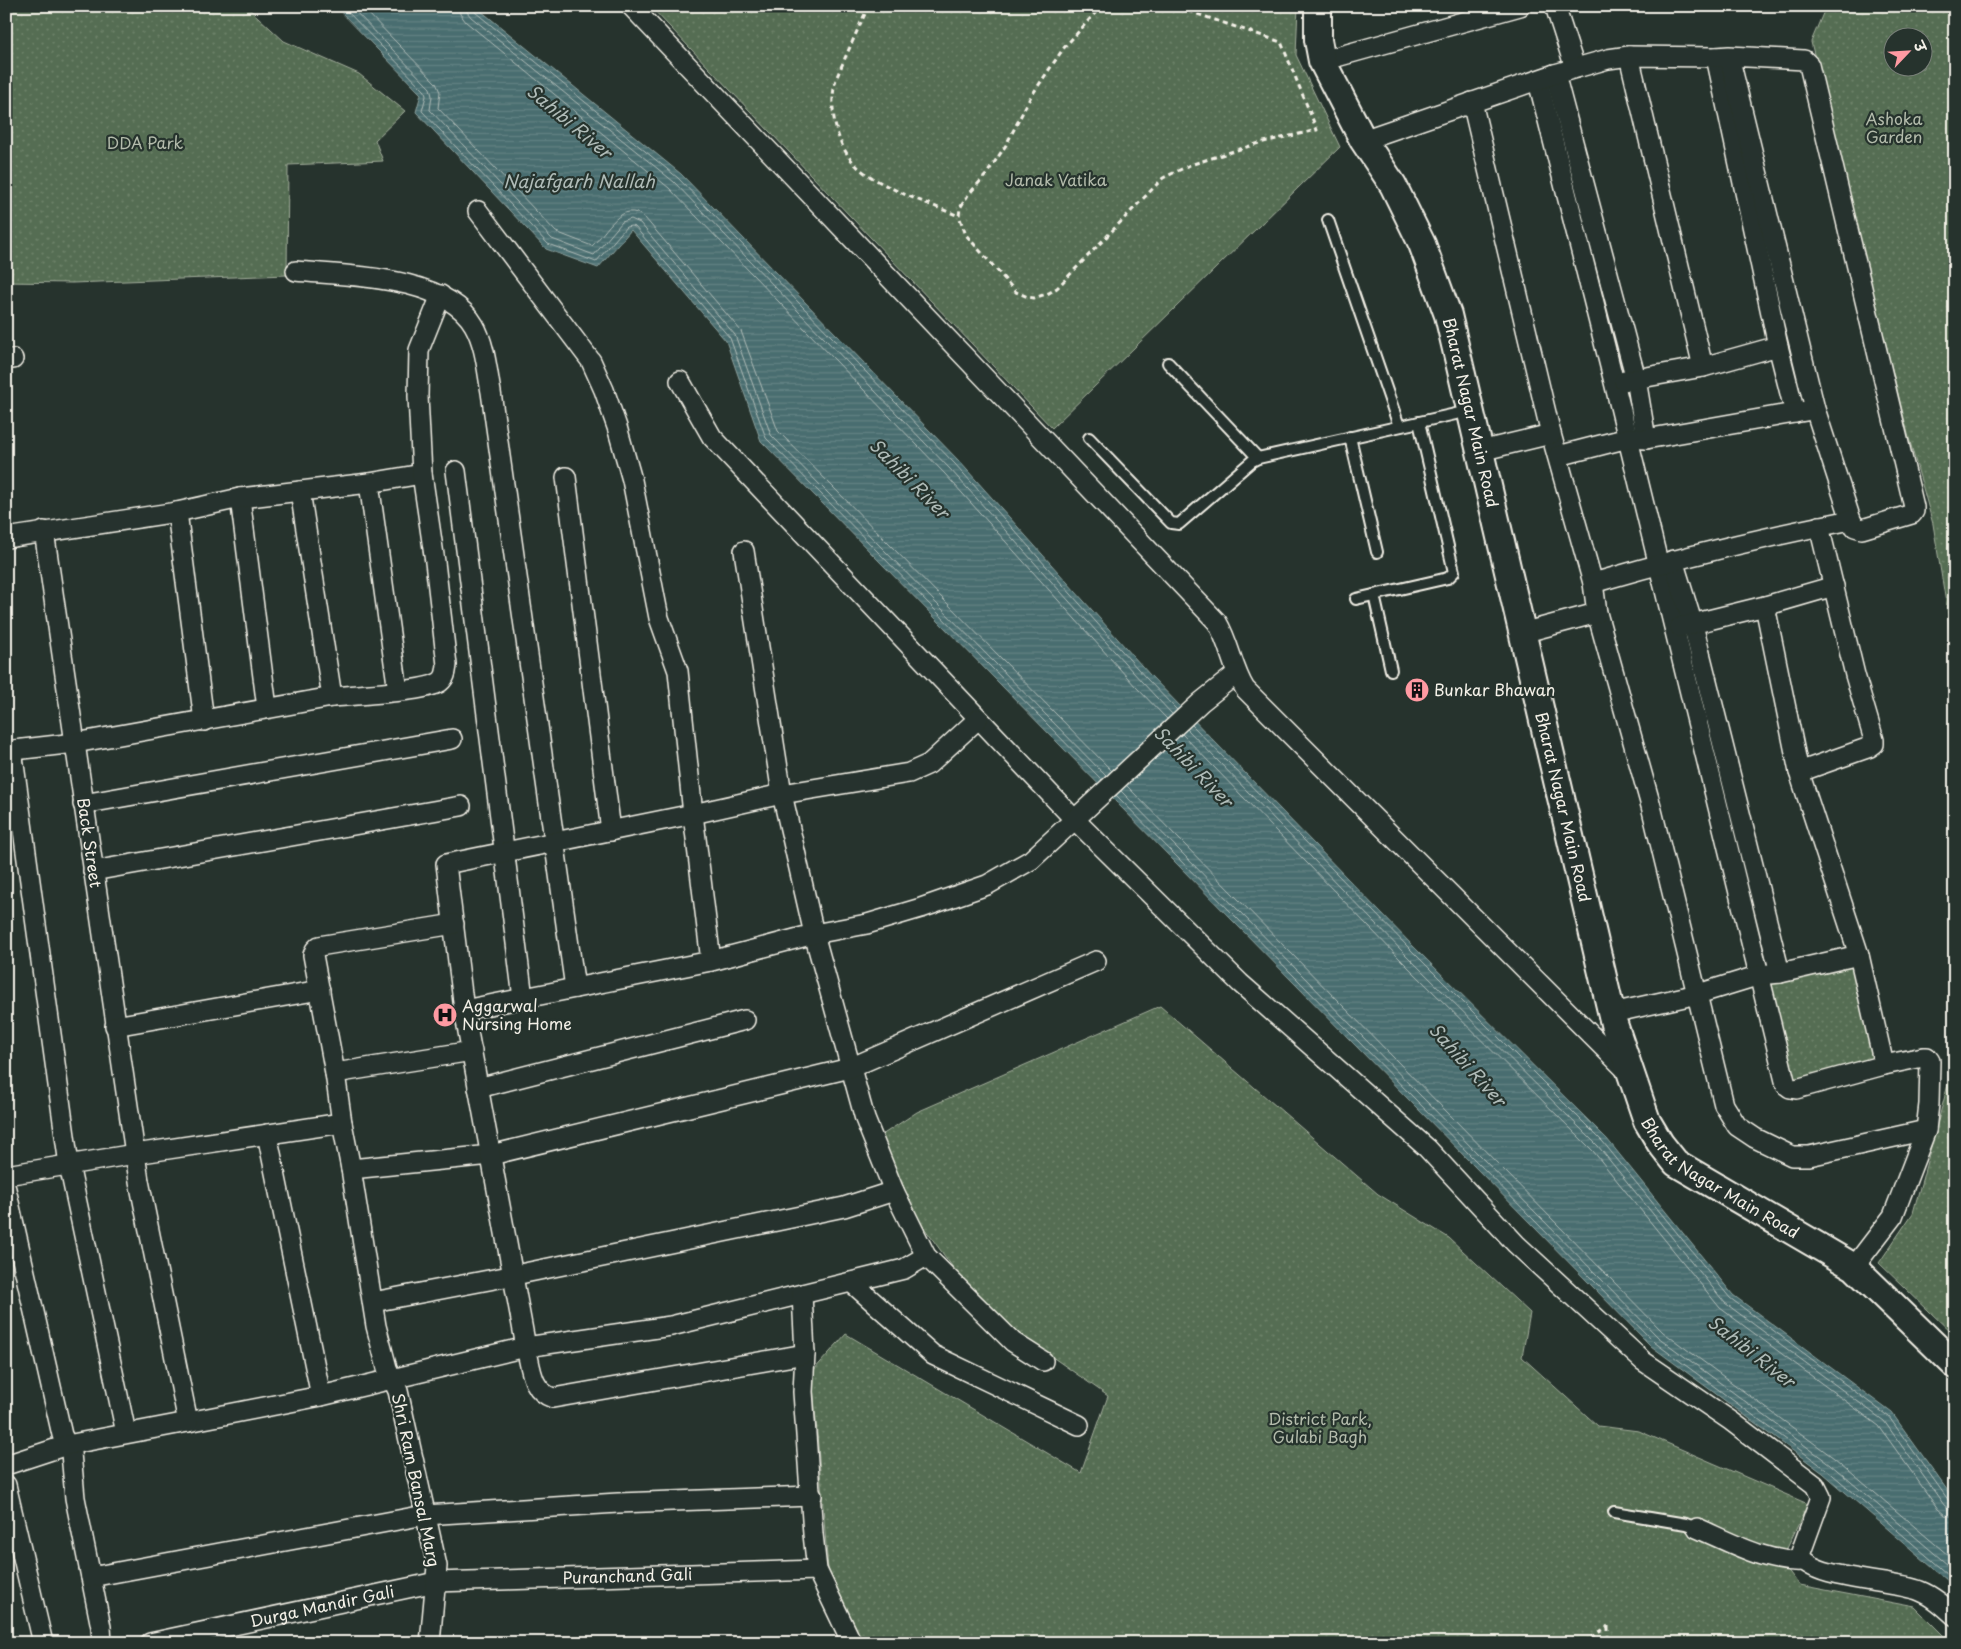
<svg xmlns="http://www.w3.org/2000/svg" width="1961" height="1649" viewBox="0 0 1961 1649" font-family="'Playpen Sans','Playpen Sans Deva',sans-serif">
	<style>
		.park { fill: url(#park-dots); stroke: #a4af9d; fill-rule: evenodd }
		.water { fill: url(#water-rules); stroke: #8da29f }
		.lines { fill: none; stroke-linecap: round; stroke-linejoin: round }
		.shore { stroke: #b0bcb8; stroke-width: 1 }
		.lane-casing { stroke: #f4f1e8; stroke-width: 14 }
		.street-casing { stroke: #f4f1e8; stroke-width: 22 }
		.secondary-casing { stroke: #f4f1e8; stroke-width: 30 }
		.path { stroke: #f4f1e8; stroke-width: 3; stroke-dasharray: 5 4; stroke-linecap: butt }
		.lane { stroke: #26332d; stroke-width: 10 }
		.street { stroke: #26332d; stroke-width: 19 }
		.secondary { stroke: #26332d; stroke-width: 26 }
		.labels { text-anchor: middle; stroke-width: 4.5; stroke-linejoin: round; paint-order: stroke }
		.park-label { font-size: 16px; fill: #b4bcac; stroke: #26332d }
		.street-label { font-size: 16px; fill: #f4f1e8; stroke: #26332d }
		.poi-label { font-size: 16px; fill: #f4f1e8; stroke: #26332d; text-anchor: start }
		.water-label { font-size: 18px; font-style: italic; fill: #b0bcb8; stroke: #26332d }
	</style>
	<defs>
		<pattern id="park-dots" width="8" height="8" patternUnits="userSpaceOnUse" patternTransform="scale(1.25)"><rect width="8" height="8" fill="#556d52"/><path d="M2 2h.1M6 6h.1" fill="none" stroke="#6e826b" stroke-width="1.8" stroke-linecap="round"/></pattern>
		<pattern id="water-rules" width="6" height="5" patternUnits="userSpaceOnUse" patternTransform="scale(1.25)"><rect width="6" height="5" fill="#496d6f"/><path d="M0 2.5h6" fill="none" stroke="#648284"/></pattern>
	</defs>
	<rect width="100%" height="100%" fill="#26332d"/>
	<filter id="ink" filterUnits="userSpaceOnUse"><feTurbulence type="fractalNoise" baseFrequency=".02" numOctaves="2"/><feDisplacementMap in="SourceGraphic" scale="10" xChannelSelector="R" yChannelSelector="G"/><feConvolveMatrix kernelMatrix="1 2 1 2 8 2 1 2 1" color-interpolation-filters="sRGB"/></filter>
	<g filter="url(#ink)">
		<g class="park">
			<path d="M6 6H246L284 41 359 74 405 111 375 140 383 161 288 165 287 275 72 283 6 282Z"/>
			<path d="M650 6H1298L1296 55 1340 147 1052 428Z"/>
			<path d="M1824 6H1955V705L1948 615 1933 524 1909 438 1811 42 1824 11ZM1894 38H1924V68H1894Z"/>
			<path d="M1850 960 1875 1061 1794 1081 1769 980Z"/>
			<path d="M1160 1006 1378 1194 1449 1238 1530 1313 1522 1357 1598 1426 1639 1431 1808 1504 1781 1561 1799 1585 1915 1607 1951 1643H856L829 1581 812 1372 846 1334 1081 1473 1108 1396 1011 1328 957 1273 912 1211 882 1135 917 1112Z"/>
			<path d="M1955 1059V1336L1879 1263 1913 1213Z"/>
		</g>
		<path class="water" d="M335 6H475L681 174 959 461 1150 675 1412 945 1607 1139 1733 1295 1892 1413 1955 1501V1587L1823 1473 1651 1346 761 441 726 341 631 230 598 268 546 249 416 112 421 94Z"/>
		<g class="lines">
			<g class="shore">
				<path d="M342 6 425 91 426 96 422 111 548 244 596 262 626 227 631 226 635 227 730 338 766 438 1102 780"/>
				<path d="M350 6 430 88 432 96 430 110 552 239 594 255 622 222 631 219 640 223 735 335 771 435 1106 776"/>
				<path d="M361 6 436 83 440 92 438 108 556 232 592 246C607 232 622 198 645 218L741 331 778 431 1112 771"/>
				<path d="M459 6 460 14 466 22 669 188 945 474 1136 687 1167 719"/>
				<path d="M467 6V12L471 17 674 182 950 469 1142 682 1172 714"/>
				<path d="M473 6 475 12 678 178 955 464 1146 678 1177 710"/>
				<path d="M1192 725 1409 948 1603 1142 1730 1298 1889 1417 1949 1501 1955 1503"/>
				<path d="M1187 729 1404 953 1598 1146 1725 1303 1884 1421 1944 1505 1948 1508 1955 1509"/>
				<path d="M1182 734 1399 958 1593 1151 1720 1308 1879 1426 1938 1509 1945 1515 1955 1517"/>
				<path d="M1127 786 1663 1332 1834 1458 1955 1561"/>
				<path d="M1121 791 1658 1337 1830 1464 1955 1571"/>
				<path d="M1116 795 1654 1342 1826 1469 1955 1580"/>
			</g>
			<defs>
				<g id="lane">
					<path d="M1328 220 1399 426"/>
					<path d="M1168 363 1258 458"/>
					<path d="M1350 437 1377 552"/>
					<path d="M1089 438 1171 523 1179 524 1252 461 1258 458 1469 411"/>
					<path d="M1374 595 1391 670"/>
					<path d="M1356 599 1448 578 1454 572 1419 422"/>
					<path d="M1614 1512 1686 1524 1697 1528"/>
				</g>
				<g id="street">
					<path d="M631 6 1217 622C1230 644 1232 668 1245 689L1627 1071"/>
					<path d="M1555 6 1575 68"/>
					<path d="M1629 56 1703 367"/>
					<path d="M1716 57 1778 346 1795 413"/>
					<path d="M1322 61 1520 6"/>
					<path d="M1555 74 1636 379 1646 439"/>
					<path d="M1538 81 1614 382 1786 1085 1790 1088 1796 1089 1884 1065 1923 1057H1927L1930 1061 1929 1104 1926 1130 1893 1216 1854 1267"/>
					<path d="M1472 102 1551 434 1593 583 1597 613 1651 806 1724 1105 1737 1126 1755 1138 1792 1156H1809L1926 1130"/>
					<path d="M1363 140 1555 74 1608 59 1629 56 1716 57 1729 56 1804 60 1809 65 1914 507V511L1912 514 1862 529 1855 527 1851 520 1815 409 1729 56"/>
					<path d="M478 211 591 361 604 390 617 427 632 480 659 618 678 671 693 814 711 961"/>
					<path d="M296 271C346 276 445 275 474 325 485 344 487 370 491 392L575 988"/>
					<path d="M6 359H13"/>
					<path d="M680 381 712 437 1075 820 1240 983 1427 1148 1516 1244 1643 1361 1731 1421 1815 1485 1821 1497 1800 1555C1811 1580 1893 1580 1920 1591 1933 1596 1944 1606 1955 1616"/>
					<path d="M1624 381 1703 367 1778 346"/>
					<path d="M1480 451 1551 434"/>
					<path d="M1558 456 1628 438 1646 439 1806 411"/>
					<path d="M456 471 523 998"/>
					<path d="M566 477 611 831"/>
					<path d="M369 483 398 691"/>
					<path d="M240 498 267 708"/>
					<path d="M177 512 204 721"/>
					<path id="s1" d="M44 531 139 1181 188 1422 321 1396 526 1347 671 1326 904 1269 926 1256"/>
					<path d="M6 538 177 512 240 498 369 483 422 474"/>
					<path d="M744 551 782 794 814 934 865 1119 894 1191 926 1256 1013 1342 1043 1361"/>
					<path d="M1673 560 1693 625 1780 973"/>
					<path d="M1593 583C1678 558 1764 537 1851 520"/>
					<path d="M1765 606 1799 772 1859 955 1884 1065"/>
					<path d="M1680 627 1765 606 1834 586"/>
					<path d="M1522 633 1597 613"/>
					<path d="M332 697C354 695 425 692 440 682 446 677 446 672 447 665L435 562 422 474 418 396 419 350 441 295"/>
					<path d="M12 750 69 1165 126 1433"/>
					<path d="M6 751 75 743 332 697 300 491"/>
					<path d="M1799 772 1870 747 1874 744V740L1855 675 1819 526"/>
					<path d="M83 804 452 739"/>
					<path d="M93 871 461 806"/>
					<path d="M464 1010 711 961 814 934 867 924 921 908 987 885 1031 860 1201 702 1236 674"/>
					<path d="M1612 1013 1698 994 1760 975 1780 973 1859 955"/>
					<path d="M115 1026 320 990"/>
					<path d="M335 1073 472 1051"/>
					<path d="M478 1088 745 1020"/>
					<path d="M267 1134 321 1396"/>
					<path d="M351 1169 491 1155 850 1068 1096 961"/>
					<path d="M6 1175 135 1154 342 1123"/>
					<path d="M6 1189 62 1435 71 1453 75 1498 101 1627 102 1643"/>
					<path d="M851 1282 933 1355 1079 1425"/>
					<path d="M802 1294 805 1354 803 1392 813 1534 817 1570 852 1643"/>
					<path d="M373 1302 515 1275 844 1207 894 1191"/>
					<path d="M805 1354 553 1398C531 1391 531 1367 526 1347L464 1010 446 864 693 814 782 794 909 773 929 764 978 719"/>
					<path d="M6 1465 67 1445 188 1422"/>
					<path d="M6 1485 43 1643"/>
					<path d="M1697 1528C1730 1542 1766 1563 1803 1561"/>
					<path d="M91 1577 425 1515 618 1503 812 1496"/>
					<path id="s2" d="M150 1643 436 1582 817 1570"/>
					<path d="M430 1643 437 1566 398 1391 387 1368 376 1326 351 1169 342 1123 335 1073 313 955 315 950 319 946 454 924"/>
				</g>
				<g id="secondary">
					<path id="s3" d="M1318 6V40L1322 61 1363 140 1393 185 1422 244 1448 315 1614 1024 1647 1121 1660 1143 1676 1163 1854 1267 1955 1365"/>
				</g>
			</defs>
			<use href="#lane" class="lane-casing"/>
			<use href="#street" class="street-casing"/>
			<use href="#secondary" class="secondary-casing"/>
			<g class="path">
				<path d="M869 6C860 23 853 41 845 58 842 66 837 75 835 83 828 114 838 154 865 173 893 192 927 203 959 216"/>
				<path d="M1104 6 1096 12 1063 49 1030 98 1006 145 986 175 968 195 960 208 959 216 966 235 1016 292 1028 297 1034 298 1049 293 1057 288 1163 178 1190 165 1259 143 1317 130 1281 42 1173 6"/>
				<path d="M1608 1626V1643"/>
				<path d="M1584 1643 1608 1626"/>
			</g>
			<use href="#lane" class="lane"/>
			<use href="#street" class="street"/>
			<use href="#secondary" class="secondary"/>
		</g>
	</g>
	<defs>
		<symbol id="building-disc" viewBox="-11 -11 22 22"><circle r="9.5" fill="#ff9aa2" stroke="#26332d"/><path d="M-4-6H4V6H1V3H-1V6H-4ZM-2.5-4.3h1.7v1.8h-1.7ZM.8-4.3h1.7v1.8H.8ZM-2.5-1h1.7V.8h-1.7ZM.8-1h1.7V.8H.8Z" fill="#111"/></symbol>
		<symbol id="hospital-disc" viewBox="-11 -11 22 22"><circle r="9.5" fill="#ff9aa2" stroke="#26332d"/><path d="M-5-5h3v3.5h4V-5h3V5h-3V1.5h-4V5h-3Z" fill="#111"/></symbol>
	</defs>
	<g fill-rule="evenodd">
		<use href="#building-disc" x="1403" y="676" width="28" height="28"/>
		<use href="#hospital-disc" x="431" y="1001" width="28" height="28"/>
	</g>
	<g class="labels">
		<g class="park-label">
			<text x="1894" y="125">Ashoka<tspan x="1894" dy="18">Garden</tspan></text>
			<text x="145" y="149">DDA Park</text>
			<text x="1056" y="186">Janak Vatika</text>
			<text x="1320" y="1425">District Park,<tspan x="1320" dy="18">Gulabi Bagh</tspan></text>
		</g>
		<g class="street-label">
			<text dy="6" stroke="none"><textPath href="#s3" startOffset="440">Bharat Nagar Main Road</textPath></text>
			<text dy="6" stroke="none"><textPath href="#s3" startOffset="845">Bharat Nagar Main Road</textPath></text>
			<text dy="6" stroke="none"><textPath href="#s1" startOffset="315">Back Street</textPath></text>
			<text dy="6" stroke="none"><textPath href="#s3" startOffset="1265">Bharat Nagar Main Road</textPath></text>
			<text transform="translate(416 1480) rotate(78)" y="6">Shri Ram Bansal Marg</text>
			<text dy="6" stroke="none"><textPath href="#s2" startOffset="484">Puranchand Gali</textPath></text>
			<text dy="6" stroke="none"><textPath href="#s2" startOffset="176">Durga Mandir Gali</textPath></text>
		</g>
		<g class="poi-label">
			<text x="1434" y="696">Bunkar Bhawan</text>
			<text x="462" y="1012">Aggarwal<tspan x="462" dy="18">Nursing Home</tspan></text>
		</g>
		<g class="water-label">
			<text transform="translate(569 122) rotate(40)" y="6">Sahibi River</text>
			<text x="579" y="188">Najafgarh Nallah</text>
			<text transform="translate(909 479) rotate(45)" y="6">Sahibi River</text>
			<text transform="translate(1193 767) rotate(46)" y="6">Sahibi River</text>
			<text transform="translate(1467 1065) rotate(48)" y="6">Sahibi River</text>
			<text transform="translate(1751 1352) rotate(38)" y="6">Sahibi River</text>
		</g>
	</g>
	<rect width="1961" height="1649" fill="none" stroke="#26332d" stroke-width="25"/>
	<rect x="12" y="12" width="1936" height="1624" fill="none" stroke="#f4f1e8" stroke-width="2" filter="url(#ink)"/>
	<g transform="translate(1908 52) rotate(65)"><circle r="24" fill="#26332d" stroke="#787f78"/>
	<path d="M0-4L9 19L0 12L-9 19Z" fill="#ff9aa2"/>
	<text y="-8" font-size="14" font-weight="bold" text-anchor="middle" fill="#f4f1e8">उ</text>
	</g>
</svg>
